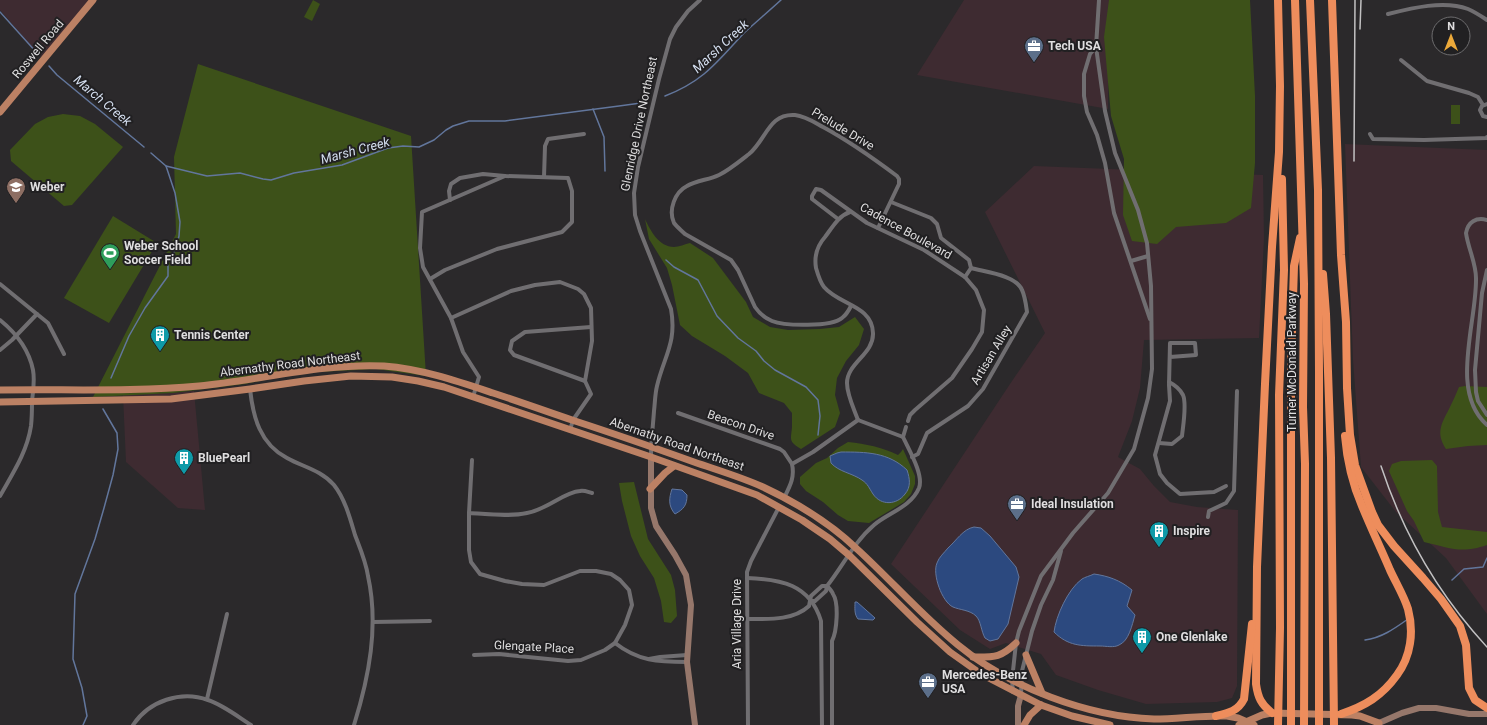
<svg xmlns="http://www.w3.org/2000/svg" width="1487" height="725" viewBox="0 0 1487 725" font-family="Roboto,sans-serif">
	<style>
		.commercial { fill: #3e2b31 }
		.green { fill: #3d5119 }
		.water { fill: #2c497f; stroke: #62769c }
		.lines { fill: none; stroke-linecap: round; stroke-linejoin: round }
		.stream { stroke: #62769c; stroke-width: 1.5 }
		.street { stroke: #706e71; stroke-width: 4 }
		.secondary { stroke: #96776b; stroke-width: 6 }
		.primary { stroke: #bc8164; stroke-width: 7 }
		.highway { stroke: #ee8d5c; stroke-width: 8 }
		.rail { stroke: #c2c1c2; stroke-width: 1.5 }
		.labels { text-anchor: middle; stroke-width: 4; stroke-linejoin: round; paint-order: stroke }
		.poi-label { font-size: 12px; font-weight: bold; fill: #dfdedf; stroke: #212022; text-anchor: start }
		.street-label { font-size: 12px; fill: #dfdedf; stroke: #212022 }
		.water-label { font-size: 13px; font-style: italic; fill: #d4deef; stroke: #212022 }
	</style>
	<rect width="100%" height="100%" fill="#2b292b"/>
	<g class="commercial">
		<path d="M0 0H96L78 23 41 57 0 10Z"/>
		<path d="M964 0H1118L1108 7V109L917 75Z"/>
		<path d="M1345 144 1487 150V614L1446 558 1396 512 1361 467 1353 360Z"/>
		<path d="M1034 166 1263 175 1264 238 1259 338 1144 340 1140 388 1132 421 1118 457 1140 469 1154 486 1170 502 1197 507 1238 510 1237 686 1232 698 1217 702 1146 704 1098 690 1056 675 1041 654 1006 643 990 649 960 630 891 564 1010 384 1045 333 985 212Z"/>
		<path d="M194 391 205 510 178 508 126 462 123 395 173 393Z"/>
	</g>
	<g class="green">
		<path d="M313 0 320 4 312 21 304 17Z"/>
		<path d="M1109 0H1250L1255 96V163L1251 208 1226 223 1176 227 1157 244 1132 241 1123 215 1124 159 1111 116 1104 37Z"/>
		<path d="M198 64 411 136 426 376 376 369 298 373 245 384 173 393 93 397 176 234 174 157Z"/>
		<rect x="1451" y="105" width="9" height="19"/>
		<path d="M63 114 80 116 95 124 123 147 72 205 64 206 11 161 10 150 35 124 48 117Z"/>
		<path d="M113 216 157 243 109 323 64 298Z"/>
		<path d="M645 219C650 230 659 247 674 247 679 247 685 244 690 243L713 258 746 302 753 317 770 327 788 330 820 329 839 327 855 317 864 329 859 345 846 361 837 378 835 395 840 413 835 427 801 449C788 441 791 440 792 427 792 422 792 418 792 413L784 403 759 393 748 373 725 356 692 336 680 325 672 285 667 268 649 239Z"/>
		<path d="M1465 386 1487 387V445L1468 446 1446 449C1435 432 1442 423 1450 407 1453 401 1456 394 1459 387Z"/>
		<path d="M848 442C866 444 882 447 898 455L901 452 903 449 915 476V484L911 494 904 502 869 523 848 521 838 515 823 502 806 491 800 484V477L816 463 827 458 838 448Z"/>
		<path d="M1432 460 1437 466 1438 512 1442 527 1487 532V545C1461 554 1450 548 1424 542L1414 521 1407 511 1389 471 1392 464 1401 461Z"/>
		<path d="M634 482 648 539 671 575 675 590 677 616 671 623 664 622 661 601 654 578 640 556 631 536 622 501 619 483Z"/>
	</g>
	<g class="water">
		<path d="M841 452C866 452 888 452 907 470 910 479 911 487 905 494 897 505 881 506 873 494 869 488 868 484 862 480 852 473 839 472 831 463L830 456 837 453Z"/>
		<path d="M672 489 682 490 687 495C687 505 684 509 675 514 668 506 669 498 672 489Z"/>
		<path d="M974 527 981 528 990 536 1016 567 1019 577 1008 624 998 639 990 641 985 638C981 631 981 621 976 616 970 610 960 610 953 607 942 602 932 574 937 563 939 557 944 553 948 548 956 541 963 529 974 527Z"/>
		<path d="M1094 574C1108 576 1120 580 1132 590L1127 606 1135 615C1132 625 1129 641 1119 645 1114 648 1106 646 1100 646 1081 646 1068 646 1054 632 1056 616 1068 589 1082 579 1085 577 1090 576 1094 574Z"/>
		<path d="M857 602 875 618 873 620 858 619C854 614 855 608 855 602Z"/>
	</g>
	<g class="lines">
		<g class="stream">
			<path d="M0 12 37 53"/>
			<path d="M49 66 57 75 144 147"/>
			<path d="M665 96C704 81 717 62 744 33 756 22 769 11 781 0"/>
			<path d="M593 109 604 137 605 171"/>
			<path d="M166 166 207 176 240 173 263 179 271 180 294 173 342 165 388 148 403 146 419 147 434 140 446 130 453 126 469 121H505L619 106 641 103"/>
			<path d="M666 260 674 267 698 280 717 316 738 338 756 351 764 361 775 370 806 387 818 400 820 416 818 435"/>
			<path d="M111 378 129 336 145 308 168 276V263L176 248 179 236 180 222 175 193 166 166 151 153"/>
			<path d="M1452 580 1464 569 1483 567 1487 558"/>
			<path d="M1365 640C1381 638 1394 629 1408 619"/>
			<path d="M83 725 87 716 82 688 73 659 75 594 95 539 104 508 113 475 118 449 117 433 103 409"/>
		</g>
		<g class="street">
			<path d="M1388 14C1412 8 1444 0 1468 9 1475 12 1481 16 1487 20"/>
			<path d="M1096 47 1090 54 1084 74V96L1087 112 1097 135 1105 163 1114 213 1150 319"/>
			<path d="M1401 60 1427 81 1469 93 1478 97 1483 105"/>
			<path d="M1487 104 1482 106 1480 110 1483 116 1487 117"/>
			<path d="M1370 134 1373 139 1424 140 1487 138V137"/>
			<path d="M544 177 545 146 548 139 584 134"/>
			<path d="M891 202 931 218 937 224 941 238 969 260 971 268 965 277"/>
			<path d="M850 212C838 216 832 228 825 237 817 246 814 256 816 268 818 275 820 282 824 287 839 305 872 305 873 333 874 354 847 363 847 383 847 395 854 409 858 420"/>
			<path d="M838 219 812 199V196L816 189 821 190 867 223 924 250 965 277 976 290 984 310 982 332 972 349 952 378 915 410 910 415 908 421"/>
			<path d="M1487 220C1476 217 1468 222 1466 233 1468 248 1476 263 1476 278 1477 322 1449 392 1487 425"/>
			<path d="M1131 261 1148 256"/>
			<path d="M1487 270 1482 293 1475 370 1476 392 1478 401 1487 415"/>
			<path d="M430 279 445 270 497 249 562 232 572 222V191L568 178 505 176 483 174 460 178 451 184 449 191 450 200"/>
			<path d="M0 284 48 323 64 354"/>
			<path d="M851 306C849 310 846 315 842 318 832 327 784 326 772 321 765 318 759 313 755 307L738 270 731 260 685 234C681 230 677 227 674 223 668 210 675 192 687 186 697 180 709 180 719 175 729 170 740 161 749 154 766 140 769 113 795 115 805 116 814 122 823 127 849 141 873 158 897 176L899 179V184L878 228"/>
			<path d="M451 318 511 291 535 285 560 282 578 289 584 294 591 308 592 341 585 381 591 394 573 420 570 430"/>
			<path d="M0 320C16 333 29 350 33 370 35 381 33 391 32 401 32 410 32 417 31 426 27 452 13 473 0 496"/>
			<path d="M0 350 12 340 37 314"/>
			<path d="M1170 357 1196 355 1195 343H1170L1169 385 1170 401 1155 455 1160 474 1167 483 1180 494 1214 492 1226 486"/>
			<path d="M585 381 514 355 510 350 512 341 525 332 591 327"/>
			<path d="M250 389C253 417 260 444 287 458 303 467 321 470 334 485 345 499 350 518 355 535 360 548 366 562 368 576 379 626 369 677 354 725"/>
			<path d="M473 397 479 377 463 352 451 318 423 267 420 248 422 212 505 176"/>
			<path d="M678 413 780 449 784 452 792 464"/>
			<path d="M903 437 906 427"/>
			<path d="M1159 443 1172 444 1182 436C1183 426 1187 404 1183 395 1180 389 1175 385 1169 382"/>
			<path d="M651 457C651 441 653 426 654 411 655 403 655 394 657 386 664 356 677 343 671 309L640 231 635 215 634 193 638 167 659 79 670 39 676 27 688 11 700 0"/>
			<path d="M912 457 918 454 927 433 968 406 983 389 1027 312C1026 305 1025 296 1022 290 1016 275 985 272 971 268"/>
			<path d="M472 460 469 513V550L471 562 480 574 505 581 522 584 544 585 580 571H596L611 574 620 580 629 590 632 605 625 625 615 643 605 650 581 660 568 661 499 654 474 655"/>
			<path d="M784 498C790 486 795 477 792 464L813 452 858 420"/>
			<path d="M469 513C488 514 508 517 527 513 546 510 564 492 580 491 584 490 588 492 592 493"/>
			<path d="M1208 517 1209 511 1226 503 1234 491 1237 391"/>
			<path d="M747 578C780 579 810 584 821 621L822 725"/>
			<path d="M747 619C767 619 793 621 809 606L811 596 822 586H827L826 591 815 601H810"/>
			<path d="M373 622 430 621"/>
			<path d="M615 643C638 661 658 662 687 662"/>
			<path d="M649 659 660 657 687 655"/>
			<path d="M1013 692 1012 680 1016 643 1019 631 1041 576 1073 533 1108 493 1134 449 1148 398 1152 369 1151 286 1147 243 1138 210 1115 153 1105 111 1096 47 1099 0"/>
			<path d="M1021 695 1022 671 1032 631 1041 605 1053 580 1061 551"/>
			<path d="M207 699 227 614"/>
			<path d="M133 725C149 701 181 690 208 700 223 705 237 716 251 725"/>
			<path d="M748 725 747 572 751 561 779 507"/>
			<path d="M832 725V641C837 631 839 603 833 594 832 591 829 588 827 586 843 566 854 542 874 525 888 513 911 507 919 488 924 475 909 450 903 437L858 420"/>
		</g>
		<g class="secondary">
			<path d="M651 457V508L656 526 675 555 686 575 691 605 687 662 695 725"/>
			<path d="M1379 723 1402 713 1419 708H1436L1469 714H1487"/>
			<path d="M1018 725V706L1021 695"/>
		</g>
		<g class="primary">
			<path d="M0 112 93 0"/>
			<path d="M0 390C66 389 133 392 199 386 261 380 322 363 384 366 422 369 457 381 493 393 521 402 548 412 575 421 615 434 655 448 694 462 717 470 741 477 763 487 797 503 830 523 857 549 891 580 922 616 958 645 1009 687 1088 717 1154 719 1178 719 1203 715 1227 716L1238 718 1254 725"/>
			<path d="M0 402 171 399 250 389 304 381 351 376 392 377 418 381 444 387 651 457 757 495 802 520 830 539 850 556 917 622 950 652 981 674 1041 705 1072 716 1110 725"/>
			<path d="M650 489 665 473 674 466"/>
			<path d="M1026 655 1042 693"/>
			<path d="M973 657C995 657 1000 658 1016 643"/>
			<path d="M1024 725 1030 715 1041 705"/>
			<path d="M1239 725 1262 715 1272 713 1352 715 1360 716 1379 723"/>
		</g>
		<g class="highway">
			<path d="M1295 0 1304 284 1303 407 1305 464 1304 725"/>
			<path d="M1310 0 1318 190 1319 371V725"/>
			<path d="M1332 0 1341 255 1346 322 1347 388 1350 435 1355 465 1372 512 1378 525 1394 546 1423 578 1441 599 1460 626 1466 645 1469 688 1475 700 1487 708"/>
			<path d="M1323 274 1326 314 1331 458 1334 725"/>
			<path d="M1272 713C1261 704 1258 698 1256 684L1257 567 1265 384 1272 247 1279 152 1280 86 1278 0"/>
			<path d="M1341 714C1365 706 1382 696 1397 675 1411 656 1414 632 1408 609 1404 596 1396 583 1390 570 1381 549 1371 528 1362 506 1352 483 1347 460 1345 436"/>
			<path d="M1216 716C1229 713 1238 711 1244 699L1252 624"/>
			<path d="M1278 725 1280 628 1279 395 1284 270 1282 179"/>
			<path d="M1291 725V364L1294 266 1300 238"/>
		</g>
		<g class="rail">
			<path d="M1360 29 1361 0"/>
			<path d="M1354 161 1355 0"/>
			<path d="M1381 466C1403 533 1439 595 1487 647"/>
		</g>
	</g>
	<defs>
		<symbol id="office-pin" viewBox="-11 -11 22 30"><path d="M0 17L-7.5 6A9.5 9.5 0 1 1 7.5 6Z" fill="#5c6f8a" stroke="#212022"/><path d="M-6-3h4V-5.5h4V-3h4V5H-6ZM-1-4.5V-3h2v-1.5ZM-6 0V1H6V0Z" fill="#fff"/></symbol>
		<symbol id="school-pin" viewBox="-11 -11 22 30"><path d="M0 17L-7.5 6A9.5 9.5 0 1 1 7.5 6Z" fill="#8d6e63" stroke="#212022"/><path d="M0-5L7-2L0 1L-7-2ZM-4 1L0 2.5L4 1V4Q0 6-4 4Z" fill="#fff"/></symbol>
		<symbol id="stadium-pin" viewBox="-11 -11 22 30"><path d="M0 17L-7.5 6A9.5 9.5 0 1 1 7.5 6Z" fill="#2e9e5b" stroke="#212022"/><path d="M0-5a6.5 5 0 1 0 0 10a6.5 5 0 1 0 0-10ZM-3.5-1.8h7v3.6h-7Z" fill="#fff"/></symbol>
		<symbol id="building-pin" viewBox="-11 -11 22 30"><path d="M0 17L-7.5 6A9.5 9.5 0 1 1 7.5 6Z" fill="#0f9aa8" stroke="#212022"/><path d="M-4-6H4V6H1V3H-1V6H-4ZM-2.5-4.3h1.7v1.8h-1.7ZM.8-4.3h1.7v1.8H.8ZM-2.5-1h1.7V.8h-1.7ZM.8-1h1.7V.8H.8Z" fill="#fff"/></symbol>
	</defs>
	<g fill-rule="evenodd">
		<use href="#office-pin" x="1023" y="35" width="22" height="30"/>
		<use href="#school-pin" x="5" y="176" width="22" height="30"/>
		<use href="#stadium-pin" x="99" y="242" width="22" height="30"/>
		<use href="#building-pin" x="149" y="324" width="22" height="30"/>
		<use href="#building-pin" x="173" y="447" width="22" height="30"/>
		<use href="#office-pin" x="1006" y="493" width="22" height="30"/>
		<use href="#building-pin" x="1148" y="520" width="22" height="30"/>
		<use href="#building-pin" x="1131" y="626" width="22" height="30"/>
		<use href="#office-pin" x="917" y="671" width="22" height="30"/>
	</g>
	<g class="labels">
		<g class="poi-label">
			<text x="1048" y="50">Tech USA</text>
			<text x="30" y="191">Weber</text>
			<text x="124" y="250">Weber School<tspan x="124" dy="14">Soccer Field</tspan></text>
			<text x="174" y="339">Tennis Center</text>
			<text x="198" y="462">BluePearl</text>
			<text x="1031" y="508">Ideal Insulation</text>
			<text x="1173" y="535">Inspire</text>
			<text x="1156" y="641">One Glenlake</text>
			<text x="942" y="679">Mercedes-Benz<tspan x="942" dy="14">USA</tspan></text>
		</g>
		<g class="street-label">
			<text transform="translate(38 49) rotate(-50)" y="4">Roswell Road</text>
			<text transform="translate(639 124) rotate(-78)" y="4">Glenridge Drive Northeast</text>
			<text transform="translate(843 129) rotate(31)" y="4">Prelude Drive</text>
			<text transform="translate(906 231) rotate(29)" y="4">Cadence Boulevard</text>
			<text transform="translate(991 355) rotate(-59)" y="4">Artisan Alley</text>
			<text transform="translate(1292 362) rotate(-90)" y="4">Turner McDonald Parkway</text>
			<text transform="translate(290 364) rotate(-7)" y="4">Abernathy Road Northeast</text>
			<text transform="translate(741 425) rotate(19)" y="4">Beacon Drive</text>
			<text transform="translate(677 444) rotate(19)" y="4">Abernathy Road Northeast</text>
			<text transform="translate(737 624) rotate(-90)" y="4">Aria Village Drive</text>
			<text transform="translate(534 647) rotate(3)" y="4">Glengate Place</text>
		</g>
		<g class="water-label">
			<text transform="translate(720 46) rotate(-43)" y="5">Marsh Creek</text>
			<text transform="translate(103 100) rotate(40)" y="5">March Creek</text>
			<text transform="translate(355 150) rotate(-15)" y="5">Marsh Creek</text>
		</g>
	</g>
	<g transform="translate(1451 36)"><circle r="19" fill="#212022" stroke="#6d6c6e"/>
	<path d="M0-3L7 15L0 10L-7 15Z" fill="#eca93a"/>
	<text y="-6" font-size="11" font-weight="bold" text-anchor="middle" fill="#dfdedf">N</text>
	</g>
</svg>
